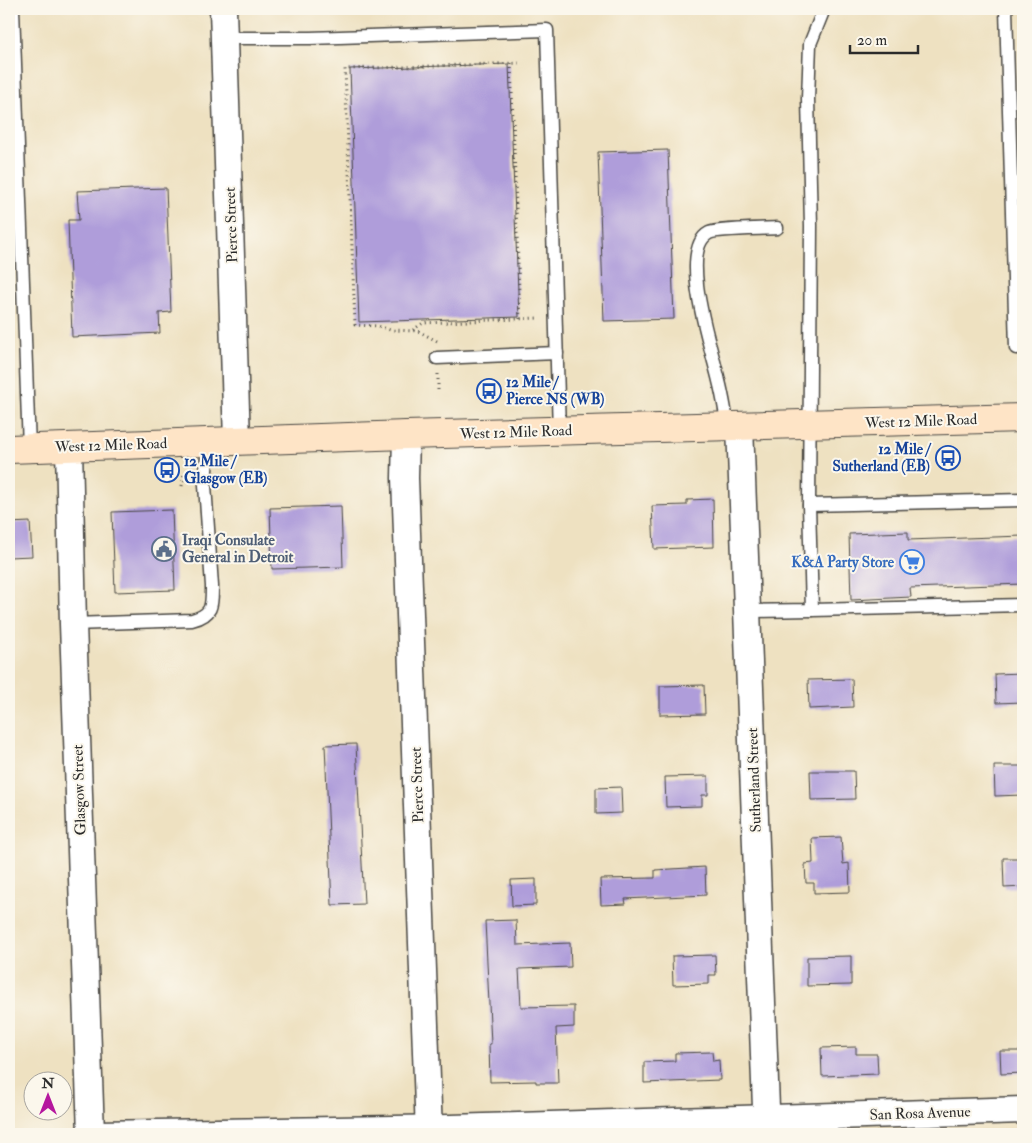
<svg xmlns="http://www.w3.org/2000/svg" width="1032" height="1143" viewBox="0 0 1032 1143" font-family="'IM FELL Double Pica',serif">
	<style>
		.building { fill: #af9dda }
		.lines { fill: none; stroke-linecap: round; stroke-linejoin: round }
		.service-casing { stroke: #484642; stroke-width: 15 }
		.minor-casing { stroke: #484642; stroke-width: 29 }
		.secondary-casing { stroke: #484642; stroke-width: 30 }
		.path { stroke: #484642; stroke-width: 3; stroke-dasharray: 1 4; stroke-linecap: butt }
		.service { stroke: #fff; stroke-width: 12 }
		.minor { stroke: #fff; stroke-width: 26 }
		.secondary { stroke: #fee4c6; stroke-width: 28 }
		.labels { text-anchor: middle; stroke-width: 4; stroke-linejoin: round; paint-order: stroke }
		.street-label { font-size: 15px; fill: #2b2b2b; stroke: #fbf7ec }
		.transit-label { font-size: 15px; font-weight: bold; fill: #164399; stroke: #fbf7ec; text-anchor: start }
		.service-label { font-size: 15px; font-weight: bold; fill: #4e5e75; stroke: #fbf7ec; text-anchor: start }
		.shop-label { font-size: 15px; font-weight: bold; fill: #366cbe; stroke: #fbf7ec; text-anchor: end }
	</style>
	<rect width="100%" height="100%" fill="#fbf7ec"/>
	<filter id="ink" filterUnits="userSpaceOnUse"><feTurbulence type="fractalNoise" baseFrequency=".02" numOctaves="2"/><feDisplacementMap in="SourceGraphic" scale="10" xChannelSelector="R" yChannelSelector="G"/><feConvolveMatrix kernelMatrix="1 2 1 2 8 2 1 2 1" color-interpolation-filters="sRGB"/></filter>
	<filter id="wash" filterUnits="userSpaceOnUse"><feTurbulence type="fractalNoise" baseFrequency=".0096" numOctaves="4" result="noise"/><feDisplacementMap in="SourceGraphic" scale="20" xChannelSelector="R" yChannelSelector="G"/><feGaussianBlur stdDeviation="1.12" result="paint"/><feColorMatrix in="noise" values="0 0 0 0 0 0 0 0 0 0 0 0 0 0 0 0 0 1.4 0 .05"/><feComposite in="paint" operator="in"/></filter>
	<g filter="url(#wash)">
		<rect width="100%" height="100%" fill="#eee1c1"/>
		<g id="blocks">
			<g class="building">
				<path d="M509 64 519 317 359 322 350 69Z"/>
				<path d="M668 150 674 319 604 321 598 152Z"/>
				<path d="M166 188 171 312 159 313 160 333 72 337 68 220H79L77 191Z"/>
				<path d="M713 499 714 547 654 549 652 506 687 505V500Z"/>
				<path d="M341 506 343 567 272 569 270 508Z"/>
				<path d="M172 510 175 590 115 592 112 512Z"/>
				<path d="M30 522 32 556 9 557V523Z"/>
				<path d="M908 532V540L1023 536V584L910 588 911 597 851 600 849 534Z"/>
				<path d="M1023 673V702L996 703 995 674Z"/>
				<path d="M852 679 853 707 809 709 808 680Z"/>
				<path d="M704 685 705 714 660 715V686Z"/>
				<path d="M356 744 364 904 332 905 325 745Z"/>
				<path d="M994 766H1023V795L995 796Z"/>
				<path d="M810 771H854L855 799 811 800Z"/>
				<path d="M708 776V795H702V806L666 807 665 777Z"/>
				<path d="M621 787 622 813 596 814V788Z"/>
				<path d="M841 837 843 864 849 863 850 892 814 893V883H806L805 864 813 863 812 838Z"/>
				<path d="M1003 858H1023V887L1004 888Z"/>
				<path d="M705 867 706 895 625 899 626 904 601 905 600 879 655 878V870Z"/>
				<path d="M536 879V905L512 906 511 880Z"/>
				<path d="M516 920 517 945 570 943 571 967 519 969 521 1007 574 1006V1027L556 1028 558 1083H536V1081L490 1082 489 1044H491L485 921Z"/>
				<path d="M715 955 716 975H709V984L673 985 672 956Z"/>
				<path d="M851 956V985L807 986V957Z"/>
				<path d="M856 1047V1054H877L878 1074 822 1076 821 1048Z"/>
				<path d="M1000 1051H1023V1073L1001 1074Z"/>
				<path d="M712 1052 713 1061 719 1060 720 1080 644 1083V1062L675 1061V1053Z"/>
			</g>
		</g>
	</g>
	<g filter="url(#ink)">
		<use href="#blocks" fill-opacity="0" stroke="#484642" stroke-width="1"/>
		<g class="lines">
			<defs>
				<g id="service">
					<path d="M13 9 29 448"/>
					<path d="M824 9 810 44 808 99 811 226 809 505 1023 500"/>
					<path d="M1006 9 1016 348 1023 347"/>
					<path d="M224 38H310L547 30 559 431"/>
					<path d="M437 358 557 353"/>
					<path d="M728 426C725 411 723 396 719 381 713 353 677 250 709 233 716 229 765 229 777 228"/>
					<path d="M812 610 1023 605"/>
					<path d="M748 611 812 610 809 505"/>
					<path d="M73 624 192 620C213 615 212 605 212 586L205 485 208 442"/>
				</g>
				<g id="minor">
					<path d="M223 9 237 441"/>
					<path d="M740 426 767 1134"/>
					<path d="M406 435 405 478 429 1134"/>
					<path d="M69 447 73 624 91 1134"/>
					<path d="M97 1134 451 1128 1023 1110"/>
				</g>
				<path id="secondary" d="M9 449 406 435 1023 418"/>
			</defs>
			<use href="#service" class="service-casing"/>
			<use href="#minor" class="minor-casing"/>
			<use href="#secondary" class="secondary-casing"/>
			<g class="path">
				<path d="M511 63 520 319"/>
				<path d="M413 330 423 323 539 318"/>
				<path d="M437 341 418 331 390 330 378 326 355 325 345 69 519 63"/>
				<path d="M438 374V394"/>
				<path d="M182 486 184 473"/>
			</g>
			<use href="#service" class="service"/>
			<use href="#minor" class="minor"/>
			<use href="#secondary" class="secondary"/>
		</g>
	</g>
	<defs>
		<symbol id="bus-ring" viewBox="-11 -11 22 22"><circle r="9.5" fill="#fbf7ec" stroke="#1a4fb4" stroke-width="1.5"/><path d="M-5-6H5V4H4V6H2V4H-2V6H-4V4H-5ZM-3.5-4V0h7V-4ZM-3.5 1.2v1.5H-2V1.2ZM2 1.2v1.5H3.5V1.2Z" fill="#1a4fb4"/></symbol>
		<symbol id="civic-ring" viewBox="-11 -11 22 22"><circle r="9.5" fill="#fbf7ec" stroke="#5c6f8a" stroke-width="1.5"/><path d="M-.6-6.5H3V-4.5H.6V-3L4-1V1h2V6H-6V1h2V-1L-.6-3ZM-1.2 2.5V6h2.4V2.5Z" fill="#5c6f8a"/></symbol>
		<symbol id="supermarket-ring" viewBox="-11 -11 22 22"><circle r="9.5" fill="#fbf7ec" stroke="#3f7fe0" stroke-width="1.5"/><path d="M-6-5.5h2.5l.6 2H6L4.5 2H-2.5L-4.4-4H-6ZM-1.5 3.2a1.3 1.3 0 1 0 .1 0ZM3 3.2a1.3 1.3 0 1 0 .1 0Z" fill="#3f7fe0"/></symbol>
	</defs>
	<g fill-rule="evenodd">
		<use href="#bus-ring" x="475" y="377" width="28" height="28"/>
		<use href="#bus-ring" x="934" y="444" width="28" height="28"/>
		<use href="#bus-ring" x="153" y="456" width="28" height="28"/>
		<use href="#civic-ring" x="150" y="535" width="28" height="28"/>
		<use href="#supermarket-ring" x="898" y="548" width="28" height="28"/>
	</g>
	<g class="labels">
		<g class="street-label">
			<text transform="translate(231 225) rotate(-92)" y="5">Pierce Street</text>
			<text transform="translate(921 421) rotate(-2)" y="5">West 12 Mile Road</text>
			<text transform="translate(516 432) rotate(-2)" y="5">West 12 Mile Road</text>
			<text transform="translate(111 445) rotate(-2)" y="5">West 12 Mile Road</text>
			<text transform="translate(754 780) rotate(-92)" y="5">Sutherland Street</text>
			<text transform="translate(417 785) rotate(-92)" y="5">Pierce Street</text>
			<text transform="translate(79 790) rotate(-92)" y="5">Glasgow Street</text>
			<text transform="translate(920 1113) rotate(-2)" y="5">San Rosa Avenue</text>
		</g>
		<g class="transit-label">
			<text x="506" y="387">12 Mile /<tspan x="506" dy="17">Pierce NS (WB)</tspan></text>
			<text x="930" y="454" text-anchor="end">12 Mile /<tspan x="930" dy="17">Sutherland (EB)</tspan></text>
			<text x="184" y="466">12 Mile /<tspan x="184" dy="17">Glasgow (EB)</tspan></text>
		</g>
		<g class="service-label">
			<text x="182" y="545">Iraqi Consulate<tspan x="182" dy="17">General in Detroit</tspan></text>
		</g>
		<g class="shop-label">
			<text x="894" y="567">K&amp;A Party Store</text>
		</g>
	</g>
	<rect width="1032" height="1143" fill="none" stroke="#fbf7ec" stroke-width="30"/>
	<g transform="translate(48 1096)"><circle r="24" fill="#fbf7ec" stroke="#a8a59f"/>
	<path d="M0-4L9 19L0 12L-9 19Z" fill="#b5179e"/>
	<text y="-8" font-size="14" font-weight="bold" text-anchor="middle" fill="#2b2b2b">N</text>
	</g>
	<path d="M850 45v8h68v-8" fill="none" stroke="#2b2b2b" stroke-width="2.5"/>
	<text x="857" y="45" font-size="15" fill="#2b2b2b" stroke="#fbf7ec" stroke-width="4" paint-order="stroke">20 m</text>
</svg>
